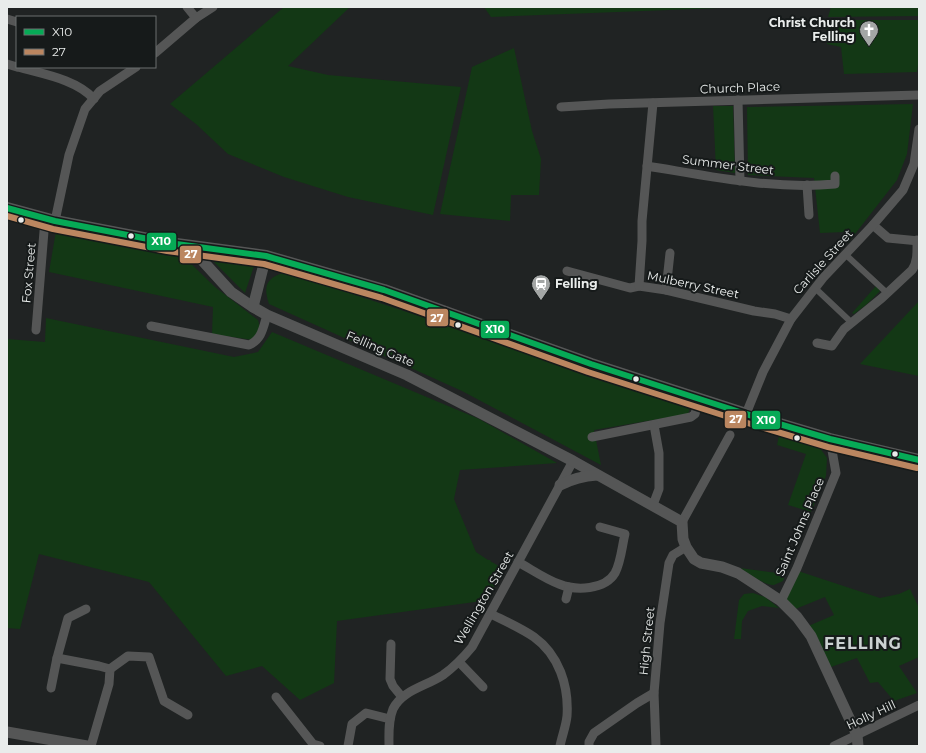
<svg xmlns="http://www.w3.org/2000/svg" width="926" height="753" viewBox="0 0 926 753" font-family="Montserrat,sans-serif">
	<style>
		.green { fill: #133815 }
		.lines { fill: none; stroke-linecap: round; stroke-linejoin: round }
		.pedestrian { stroke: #555656; stroke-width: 6 }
		.minor { stroke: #555656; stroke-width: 9 }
		.tertiary { stroke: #555656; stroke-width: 11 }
		.secondary { stroke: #565757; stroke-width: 12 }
		.bus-1-casing { stroke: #161a1a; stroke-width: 9 }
		.bus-2-casing { stroke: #161a1a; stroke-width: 9 }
		.bus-1 { stroke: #06aa56; stroke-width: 6 }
		.bus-2 { stroke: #bb8660; stroke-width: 6 }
		.bus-dot { fill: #e9eceb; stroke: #161a1a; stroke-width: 1.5 }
		.labels { text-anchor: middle; stroke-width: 4; stroke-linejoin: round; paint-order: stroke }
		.poi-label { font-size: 12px; font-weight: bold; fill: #e9eceb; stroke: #161a1a; text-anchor: end }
		.street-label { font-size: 12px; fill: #e9eceb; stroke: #161a1a }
		.district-label { font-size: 16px; font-weight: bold; letter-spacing: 1px; fill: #ccd2d2; stroke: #161a1a }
		.line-badge { stroke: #161a1a; stroke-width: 1.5 }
		.badge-label { font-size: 11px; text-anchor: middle; font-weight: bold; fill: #fff }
	</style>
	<rect width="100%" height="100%" fill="#202323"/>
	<g class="green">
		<path d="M284 7H350L288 66 328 75 461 87 433 215 348 197 284 177 228 154 196 124 170 104Z"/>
		<path d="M484 7H746L491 17Z"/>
		<path d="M831 7H919V16L828 17Z"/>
		<path d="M827 20H919V58L917 72 844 74 841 47 827 44Z"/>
		<path d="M514 48 532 131 541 159 539 195H511L510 221 440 214 472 67Z"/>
		<path d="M913 104 907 154 897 180 848 243 845 232 820 233 814 178 748 175 747 107Z"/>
		<path d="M713 106H733L735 173 716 170Z"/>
		<path d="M56 231 183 256 215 287 258 320C261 329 258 334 253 340L212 334 213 307 49 272Z"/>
		<path d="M210 258 254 266 245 293Z"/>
		<path d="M285 272 691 405 688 414 594 430 601 465 462 391 269 304C263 286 266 278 285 272Z"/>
		<path d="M876 286 880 291 867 304 854 314 852 313Z"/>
		<path d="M919 301V376L860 364Z"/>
		<path d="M46 318 234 357 258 352 272 332 479 419 557 463 460 470 454 499 476 552 488 560H491L490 561 502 568 489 600 337 621 334 683 300 700 262 666 226 676 149 582 39 554 20 629 7 628V339L45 342Z"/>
		<path d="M779 436 817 444 827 458 826 476 811 512 788 505 806 454 777 445Z"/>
		<path d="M740 568 785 574 783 581C780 582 777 584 774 585 765 586 747 572 740 568Z"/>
		<path d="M798 571 880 598 899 594 910 589 919 608V657L899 666 917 693 894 701 878 682 870 683 857 658 828 668 806 627 834 615 825 597 793 610 783 600Z"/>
		<path d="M753 593 765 597 779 608 762 606 748 611 742 621 741 639H734L739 600 744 594Z"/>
	</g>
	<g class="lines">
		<g class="pedestrian">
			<path d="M845 254 887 293"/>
			<path d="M815 288 852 323"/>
		</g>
		<g class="minor">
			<path d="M187 7 196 18"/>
			<path d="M7 19 17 22"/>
			<path d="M155 53 196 18 213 7"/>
			<path d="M7 64 17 67"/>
			<path d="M18 67C42 74 76 79 94 99"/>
			<path d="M738 100 740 181"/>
			<path d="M561 107 609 104 919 95"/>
			<path d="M647 166C709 176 773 190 835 184V176"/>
			<path d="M807 185 809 215"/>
			<path d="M55 221 69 155 85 109 100 91 136 67"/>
			<path d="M873 225 888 238 919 241"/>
			<path d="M567 271 630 288 639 286 666 290 754 311 775 314 791 319"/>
			<path d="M639 286 642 241V221L653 103"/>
			<path d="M666 290 670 253"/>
			<path d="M151 326 249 345C262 339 263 328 267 315"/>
			<path d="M36 330 45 219"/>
			<path d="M817 343 832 346 844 329 882 298 912 270C918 262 917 250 917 240"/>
			<path d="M746 414 763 372 791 319 823 278 873 225 903 190 914 164 919 129"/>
			<path d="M592 437 691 417 695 414 699 399"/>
			<path d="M653 505 659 489V453L654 425"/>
			<path d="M682 522 730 435"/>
			<path d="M518 562C531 569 545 579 559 584 576 591 605 590 615 573 621 562 622 546 625 534L600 527"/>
			<path d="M566 599 569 587"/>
			<path d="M781 601 797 568 836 473 830 439"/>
			<path d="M86 609 68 618 57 658 99 666 110 669 109 684 91 746"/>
			<path d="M491 614C505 621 521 628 534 637 559 655 569 686 567 716 566 726 562 736 560 746"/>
			<path d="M391 644 390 679 393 686 402 697"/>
			<path d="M459 662 483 687"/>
			<path d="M110 669 128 656 149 657 164 701 188 715"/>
			<path d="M51 688 57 658"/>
			<path d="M276 697 313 744 320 746"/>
			<path d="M348 746 352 724 366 713 390 719"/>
			<path d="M389 746C389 734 388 721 393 709 402 690 427 686 443 675 454 667 463 658 472 647L573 461"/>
			<path d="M589 746V742L594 733 637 703 654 693"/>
			<path d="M656 746 654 693 660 623 669 563 673 555 686 547"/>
			<path d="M834 746 919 705"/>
		</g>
		<g class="tertiary">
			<path d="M190 247 231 292 253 307 267 315 407 375 573 461 682 522 683 539 686 547 694 559 701 563 722 567 738 573 781 601 797 617 811 636 857 735 858 746"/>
			<path d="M253 307 266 256"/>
			<path d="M560 485C572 479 583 476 597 475"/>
			<path d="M7 732 87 746"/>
		</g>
		<path class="secondary" d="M7 208 55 221 169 243 266 256 384 290 591 364 746 414 830 439 919 460"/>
		<defs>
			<path id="bus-1" d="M7 208 55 221 169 243 266 256 384 290 591 364 746 414 830 439 919 460"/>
			<path id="bus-2" d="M7 216 53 229 167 251 264 264 382 298 588 372 744 422 828 447 917 468"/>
		</defs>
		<use href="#bus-1" class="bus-1-casing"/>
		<use href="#bus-2" class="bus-2-casing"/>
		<use href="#bus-1" class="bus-1"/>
		<use href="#bus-2" class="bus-2"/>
	</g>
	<defs>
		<symbol id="church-pin" viewBox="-11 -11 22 30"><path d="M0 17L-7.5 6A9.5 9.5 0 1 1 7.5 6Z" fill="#a3a6a5" stroke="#161a1a"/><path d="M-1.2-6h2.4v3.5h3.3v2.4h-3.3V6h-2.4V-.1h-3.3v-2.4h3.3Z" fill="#fff"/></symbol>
		<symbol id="station-pin" viewBox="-11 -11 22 30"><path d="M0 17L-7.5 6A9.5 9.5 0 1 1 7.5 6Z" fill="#a3a6a5" stroke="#161a1a"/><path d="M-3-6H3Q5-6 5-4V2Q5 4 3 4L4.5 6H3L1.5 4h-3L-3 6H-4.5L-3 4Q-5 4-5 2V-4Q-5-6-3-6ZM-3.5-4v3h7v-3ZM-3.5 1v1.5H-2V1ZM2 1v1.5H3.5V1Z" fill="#fff"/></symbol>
	</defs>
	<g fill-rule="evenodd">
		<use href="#church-pin" x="858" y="19" width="22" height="30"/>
		<use href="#station-pin" x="530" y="273" width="22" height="30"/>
	</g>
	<g class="bus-dot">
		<circle cx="21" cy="220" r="3.5"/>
		<circle cx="131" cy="236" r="3.5"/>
		<circle cx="458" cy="325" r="3.5"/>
		<circle cx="636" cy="379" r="3.5"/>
		<circle cx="797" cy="438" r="3.5"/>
		<circle cx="895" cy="454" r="3.5"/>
	</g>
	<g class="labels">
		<g class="poi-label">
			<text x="855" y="27">Christ Church<tspan x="855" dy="14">Felling</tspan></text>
			<text x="555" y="288" text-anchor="start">Felling</text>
		</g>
		<g class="street-label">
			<text transform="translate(740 88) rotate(-2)" y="4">Church Place</text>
			<text transform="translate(728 165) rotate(7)" y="4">Summer Street</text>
			<text transform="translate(823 262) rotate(-48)" y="4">Carlisle Street</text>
			<text transform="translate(29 273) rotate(-85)" y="4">Fox Street</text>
			<text transform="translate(693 285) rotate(12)" y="4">Mulberry Street</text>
			<text transform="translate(380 349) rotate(23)" y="4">Felling Gate</text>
			<text transform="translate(800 527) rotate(-67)" y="4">Saint Johns Place</text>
			<text transform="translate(484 598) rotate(-60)" y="4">Wellington Street</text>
			<text transform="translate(647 641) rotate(-84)" y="4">High Street</text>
			<text transform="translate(871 715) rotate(-25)" y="4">Holly Hill</text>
		</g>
		<g class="district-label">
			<text x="863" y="649">FELLING</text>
		</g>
	</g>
	<g class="line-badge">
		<rect x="146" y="232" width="31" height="19" rx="4" fill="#06aa56"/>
		<rect x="179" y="245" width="23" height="19" rx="4" fill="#bb8660"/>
		<rect x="426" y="308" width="23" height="19" rx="4" fill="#bb8660"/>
		<rect x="480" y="320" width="30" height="19" rx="4" fill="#06aa56"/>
		<rect x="724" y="410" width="23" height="19" rx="4" fill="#bb8660"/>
		<rect x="751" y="410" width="30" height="20" rx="4" fill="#06aa56"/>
	</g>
	<g class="badge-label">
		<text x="161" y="245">X10</text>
		<text x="191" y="258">27</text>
		<text x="437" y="322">27</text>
		<text x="495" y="333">X10</text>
		<text x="736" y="423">27</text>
		<text x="766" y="424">X10</text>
	</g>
	<rect width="926" height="753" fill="none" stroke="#e9eceb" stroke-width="16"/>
	<rect x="16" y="16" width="140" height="52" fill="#161a1a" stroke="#6a6e6e"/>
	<rect x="24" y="29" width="20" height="6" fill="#06aa56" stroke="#6a6e6e"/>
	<text x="52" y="36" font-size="12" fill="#e9eceb">X10</text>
	<rect x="24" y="49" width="20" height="6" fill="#bb8660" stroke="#6a6e6e"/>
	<text x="52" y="56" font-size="12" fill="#e9eceb">27</text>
</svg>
